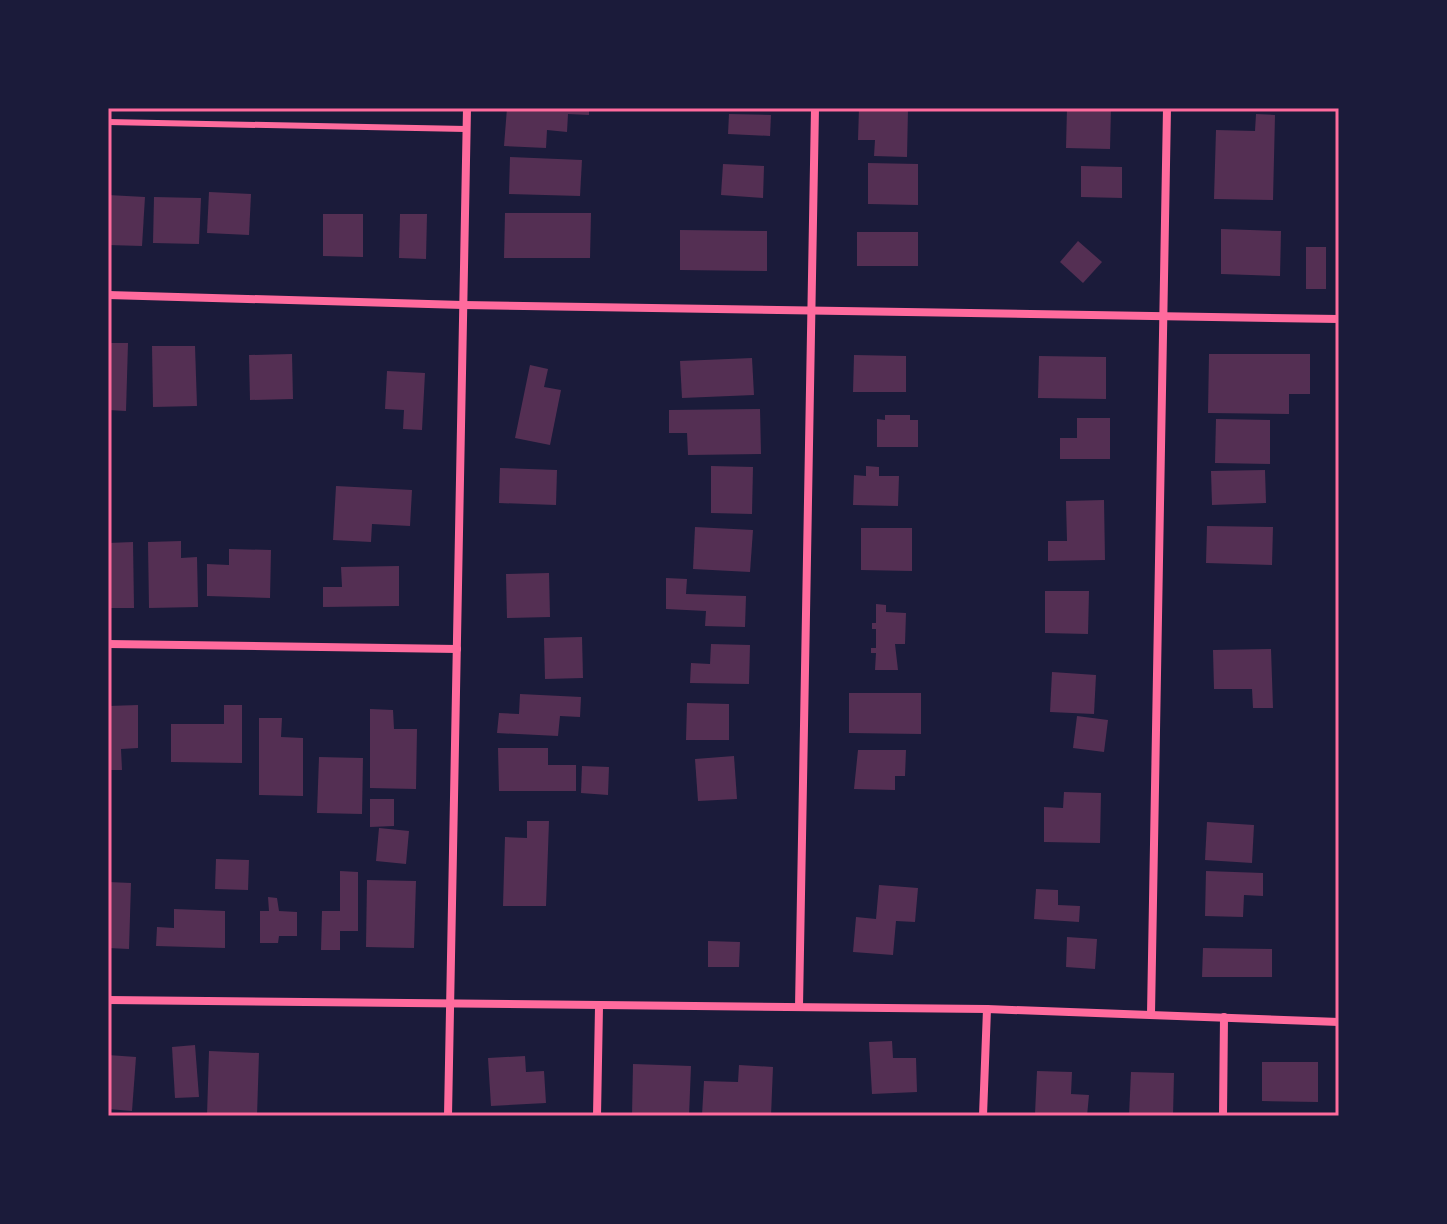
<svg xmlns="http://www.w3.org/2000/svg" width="1447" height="1224" viewBox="0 0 1447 1224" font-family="'DejaVu Sans',sans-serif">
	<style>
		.building { fill: #542f53 }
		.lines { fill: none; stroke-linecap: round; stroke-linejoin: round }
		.service { stroke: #ff6b9d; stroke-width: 6 }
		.minor { stroke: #ff6b9d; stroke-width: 8 }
		.neatline { fill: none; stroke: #ff6b9d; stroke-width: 3 }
	</style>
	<rect width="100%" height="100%" fill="#1b1b3a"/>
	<g class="building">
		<path d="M507 108H589V115L568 114 567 132 547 130 546 148 504 146Z"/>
		<path d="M859 108 908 109 907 157 874 156 875 140H858Z"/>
		<path d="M1067 108H1111L1110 149 1066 148Z"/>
		<path d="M729 114 771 115 770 136 728 134Z"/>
		<path d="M1256 114 1275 115 1273 200 1214 199 1216 130 1255 131Z"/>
		<path d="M510 157 582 160 580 196 509 194Z"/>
		<path d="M868 163 918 164V205L868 204Z"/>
		<path d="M723 164 764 166 763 198 721 195Z"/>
		<path d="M1081 166 1122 167V198L1081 197Z"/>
		<path d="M209 192 251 194 249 235 207 233Z"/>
		<path d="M108 195 145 197 142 246 108 245Z"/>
		<path d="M154 197 201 198 199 244 153 243Z"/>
		<path d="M505 213H591L590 258H504Z"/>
		<path d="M323 214H363V257L323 256Z"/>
		<path d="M400 214H427L426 259 399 258Z"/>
		<path d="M1221 229 1281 231 1280 276 1221 274Z"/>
		<path d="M680 230 767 231V271L680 270Z"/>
		<rect x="857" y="232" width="61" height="34"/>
		<path d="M1078 241 1102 262 1083 283 1060 262Z"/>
		<rect x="1306" y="247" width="20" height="42"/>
		<path d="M108 343H128L126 411 108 410Z"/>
		<path d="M152 346H195L197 406 153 407Z"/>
		<path d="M292 354 293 399 250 400 249 355Z"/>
		<path d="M1209 354H1310V394H1289V414L1208 413Z"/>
		<path d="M854 355 906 356V392H853Z"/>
		<path d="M1039 356 1106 357V399L1038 398Z"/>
		<path d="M752 358 754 395 682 398 680 361Z"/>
		<path d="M530 365 548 369 544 387 561 390 550 445 515 438Z"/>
		<path d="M387 371 425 373 422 430 403 429 404 410 385 409Z"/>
		<path d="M760 409 761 454 688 455 687 433H669V410Z"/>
		<path d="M885 415H910V420H918V447H877V419L885 420Z"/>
		<path d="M1077 418H1110V459H1060V438H1077Z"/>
		<path d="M1216 419 1270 420V464L1215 463Z"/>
		<path d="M711 466 753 467 752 514 711 513Z"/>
		<path d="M866 466 879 467V476H899L898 506 853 505 854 475 866 476Z"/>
		<path d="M500 468 557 470 556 505 499 503Z"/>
		<path d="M1265 470 1266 503 1212 505 1211 471Z"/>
		<path d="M336 486 412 490 410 526 372 524 371 542 333 540Z"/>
		<path d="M1104 500 1105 560 1048 561V541H1067L1066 501Z"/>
		<path d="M1207 526 1273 527 1272 565 1206 563Z"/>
		<path d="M695 527 753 530 750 572 693 569Z"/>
		<path d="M861 528H912V571L861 570Z"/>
		<path d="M181 541V558L197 557 198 607 149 608 148 542Z"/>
		<path d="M133 542 134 608H108V543Z"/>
		<path d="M229 549 271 550 270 598 207 596V564L229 565Z"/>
		<path d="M399 566V606L323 607V587H342L341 567Z"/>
		<path d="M549 573 550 617 507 618 506 574Z"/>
		<path d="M666 578 687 579 686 594 746 596 745 627 705 626 706 611 666 609Z"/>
		<path d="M1045 591H1089L1088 634 1045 633Z"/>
		<path d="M876 604 886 605V612L906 613 905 644H895L898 670H875L876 653H871V648H876V629H872V623H876Z"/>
		<path d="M582 637 583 678 545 679 544 638Z"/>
		<path d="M711 644 750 645 749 684 690 683 691 663 710 664Z"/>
		<path d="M1271 649 1273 708H1253L1252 689H1214L1213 650Z"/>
		<path d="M1052 672 1096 675 1094 714 1050 712Z"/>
		<path d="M849 693H921V734L849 733Z"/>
		<path d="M520 694 581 697 580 717 560 716 558 736 497 733 499 713 519 714Z"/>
		<path d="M687 703 729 704V740H686Z"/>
		<path d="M138 705V748L121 749 122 770H108V706Z"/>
		<path d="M224 705H242V763L171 762V724H224Z"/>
		<path d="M370 709 393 710 394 729H417L416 789 370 788Z"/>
		<path d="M1077 716 1108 720 1104 752 1073 748Z"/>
		<path d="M259 718H282L281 737 303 738V796L259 795Z"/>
		<path d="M498 748H548V765H576V791H499Z"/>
		<path d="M858 750H906L905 776H895V790L854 789Z"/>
		<path d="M734 756 737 799 698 801 695 759Z"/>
		<path d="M319 757 363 758 362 814 317 813Z"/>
		<path d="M582 766 609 767 608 795 581 793Z"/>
		<path d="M1064 792 1101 793 1100 843 1044 842V807L1063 808Z"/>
		<path d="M370 799H394V826L370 827Z"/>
		<path d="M527 821H549L546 906H503L505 837 527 838Z"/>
		<path d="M1207 822 1254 825 1252 863 1205 860Z"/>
		<path d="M379 828 409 831 406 864 376 861Z"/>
		<path d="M216 859 249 860 248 890 215 889Z"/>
		<path d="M340 871 358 872V931H340V950H321L322 911H340Z"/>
		<path d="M1206 871 1263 873V896L1244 895 1243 917 1205 916Z"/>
		<path d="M367 880 416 881 414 948 366 947Z"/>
		<path d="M108 882 131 883 129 949 108 948Z"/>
		<path d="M879 885 918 888 915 922 896 921 893 955 853 952 856 917 876 919Z"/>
		<path d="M1036 889 1058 890V905L1080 906 1079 922 1034 919Z"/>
		<path d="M268 897 277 898 279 911 297 912V936H279L278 943H260V911H269Z"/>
		<path d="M174 909 225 911V948L156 946 157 927 174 928Z"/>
		<path d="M1067 937 1097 939 1095 969 1066 967Z"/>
		<path d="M708 941 740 942 739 967H708Z"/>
		<path d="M1203 948 1272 949V977H1202Z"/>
		<path d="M892 1041 893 1058H916L917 1092 872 1094 869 1042Z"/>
		<path d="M195 1045 199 1097 175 1098 172 1047Z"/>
		<path d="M209 1051 259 1053 257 1116H207Z"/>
		<path d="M108 1055 136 1057 132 1111 108 1109Z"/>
		<path d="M525 1056 526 1072 544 1071 546 1103 491 1106 488 1058Z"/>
		<path d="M1262 1062H1318V1102L1262 1101Z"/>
		<path d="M633 1064 691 1066 689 1116H632Z"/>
		<path d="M739 1065 773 1067 771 1116 702 1115 704 1081 738 1082Z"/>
		<path d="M1037 1071 1072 1072 1071 1094 1089 1095 1087 1116 1035 1114Z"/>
		<path d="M1131 1072 1174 1073 1173 1116H1129Z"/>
	</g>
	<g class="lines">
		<path class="service" d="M108 122 466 129"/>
		<g class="minor">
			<path d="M108 295 463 305 1339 319"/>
			<path d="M108 644 457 649"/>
			<path d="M108 1000 987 1009 1339 1022"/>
			<path d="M799 1007 815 108"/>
			<path d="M1151 1014 1167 108"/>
			<path d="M448 1116 467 108"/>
			<path d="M597 1116 599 1007"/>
			<path d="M983 1116 987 1009"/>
			<path d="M1223 1116 1224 1017"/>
		</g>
	</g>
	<rect width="1447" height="1224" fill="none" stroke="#1b1b3a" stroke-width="220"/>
	<rect x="110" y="110" width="1227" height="1004" class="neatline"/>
</svg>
